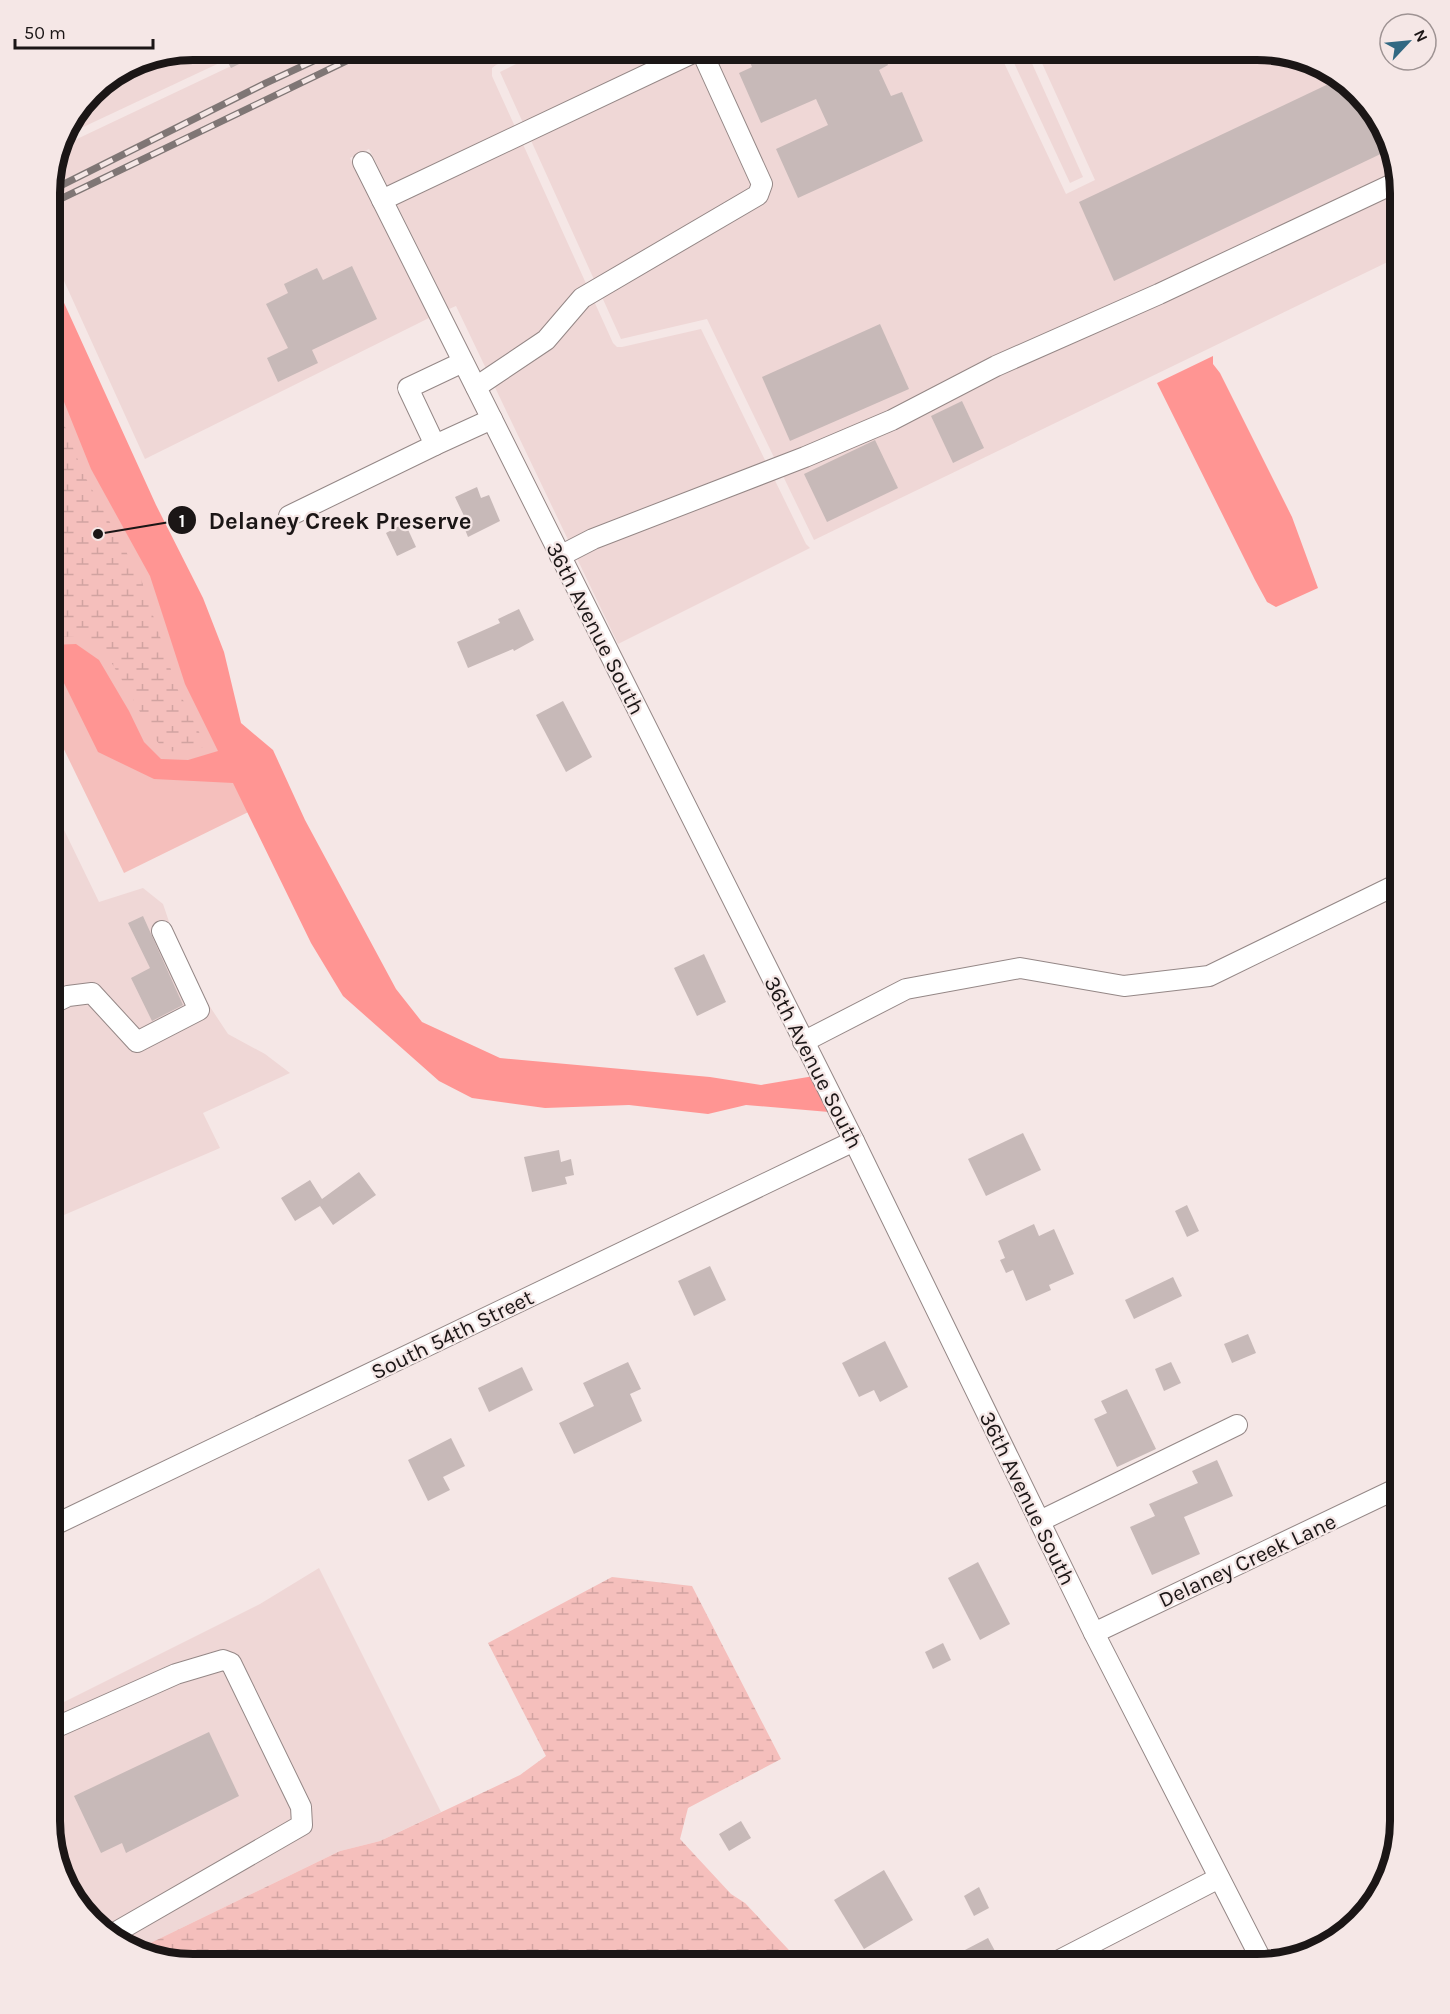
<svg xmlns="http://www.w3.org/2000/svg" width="1450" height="2014" viewBox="0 0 1450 2014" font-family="Karla,sans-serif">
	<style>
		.built { fill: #efd7d6 }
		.green { fill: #f5bfbc }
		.wetland { fill: url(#wetland-marsh) }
		.water { fill: #ff9593 }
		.building { fill: #c7b9b8 }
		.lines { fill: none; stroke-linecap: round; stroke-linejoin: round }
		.minor-casing { stroke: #948786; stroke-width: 22 }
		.minor { stroke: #fff; stroke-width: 20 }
		.rail-casing { stroke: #7f7675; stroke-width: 7 }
		.rail { stroke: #f5e7e6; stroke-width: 4.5; stroke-dasharray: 14; stroke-linecap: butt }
		.labels { text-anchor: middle; stroke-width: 4.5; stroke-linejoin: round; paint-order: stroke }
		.street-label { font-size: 22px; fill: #1b1616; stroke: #f5e7e6 }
		.rim { fill: none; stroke: #1b1616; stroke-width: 8 }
		.leader { fill: none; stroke: #1b1616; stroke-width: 2 }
		.callout-dot { fill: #1b1616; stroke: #f5e7e6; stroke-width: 2 }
		.mark-label { font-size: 18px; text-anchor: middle; font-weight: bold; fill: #fff }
		.callout-label { font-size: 24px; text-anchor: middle; font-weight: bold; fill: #1b1616; stroke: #f5e7e6; stroke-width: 4.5; stroke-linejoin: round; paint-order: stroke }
	</style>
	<defs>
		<pattern id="wetland-marsh" width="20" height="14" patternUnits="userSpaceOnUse" patternTransform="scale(1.5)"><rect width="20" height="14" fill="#f5bfbc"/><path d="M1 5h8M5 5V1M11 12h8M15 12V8" fill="none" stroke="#d1a3a1"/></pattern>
	</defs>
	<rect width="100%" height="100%" fill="#f5e7e6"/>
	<g class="built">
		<path d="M193 50H247L62 137 64 130 98 85 138 60Z"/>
		<path d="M265 50H526L496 65 492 68V76L613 343 617 347H622L701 329 806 544 810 548 618 644 456 306 449 309 369 149 350 158 429 318 145 459 50 250V183L60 147Z"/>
		<path d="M544 50H998L1066 194 1095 180 1036 50H1266L1329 69 1381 121 1400 193V256L814 540 707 319 621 339 500 72Z"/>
		<path d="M1008 50H1026L1083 177 1070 183Z"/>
		<path d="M50 801 99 902 143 888 163 904 185 969 228 1034 265 1054 290 1073 203 1113 220 1148 50 1221Z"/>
		<path d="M319 1568 441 1812 380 1841 340 1851 136 1950 121 1945 69 1893 50 1821V1709L260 1604Z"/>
	</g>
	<path class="green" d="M50 333 275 799 124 873 57 735 50 738Z"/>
	<g class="wetland">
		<path d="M50 388 83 473 141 579 177 688 206 746 187 752 166 751 152 736 137 706 107 655 79 636 50 638Z"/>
		<path d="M612 1577 692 1586 781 1759 688 1808 680 1839 731 1894 745 1903 802 1964H462C446 1955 424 1958 407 1964H184L136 1950 340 1851 380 1841 520 1775 546 1756 488 1643Z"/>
	</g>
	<g class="water">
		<path d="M50 272 156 505 203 598 224 652 241 723 273 750 305 820 396 989 422 1022 500 1058 710 1077 761 1085 814 1076 829 1112 746 1105 708 1114 629 1105 545 1108 472 1098 439 1081 343 996 311 943 233 783 154 779 98 752 61 677H50V645L76 644 99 660 129 711 144 742 161 759 188 760 218 751 185 684 150 576 91 469 50 367Z"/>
		<path d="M1213 356V364L1220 373 1292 517 1318 588 1276 607 1267 602 1255 580 1157 383Z"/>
	</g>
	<g class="building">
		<path d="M221 50H268L231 68Z"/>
		<path d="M745 50H882L888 65 879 70 891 96 902 92 923 141 798 198 776 149 828 125 816 99 761 123 739 73 752 67Z"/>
		<path d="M1339 79 1381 121 1389 150 1114 281 1079 202Z"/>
		<path d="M352 266 377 319 312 350 318 363 278 382 267 358 288 348 266 304 288 293 284 284 317 268 323 280Z"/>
		<path d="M880 324 909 389 790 441 762 377Z"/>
		<path d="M962 401 984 448 953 463 931 416Z"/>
		<path d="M875 440 898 488 827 522 804 474Z"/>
		<path d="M477 487 481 498 489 495 500 521 468 537 462 522 466 520 455 497Z"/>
		<path d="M405 523 416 547 397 556 386 533Z"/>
		<path d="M519 609 534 640 514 651 513 649 468 668 457 642 500 623 498 619Z"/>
		<path d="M563 701 592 757 566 772 536 715Z"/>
		<path d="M143 916 183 1005 152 1021 131 978 150 968 128 923Z"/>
		<path d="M704 954 726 1002 697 1016 674 968Z"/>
		<path d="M1023 1133 1041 1170 986 1196 968 1159Z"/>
		<path d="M559 1150 561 1162 571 1159 574 1175 565 1177 567 1184 532 1192 524 1157Z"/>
		<path d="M359 1172 376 1195 333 1225 320 1206 295 1221 281 1198 310 1180 322 1199Z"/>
		<path d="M1187 1205 1199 1231 1187 1237 1175 1211Z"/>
		<path d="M1034 1224 1039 1236 1054 1229 1074 1274 1049 1285 1051 1290 1026 1301 1013 1270 1006 1273 1000 1260 1005 1258 998 1241Z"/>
		<path d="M710 1266 726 1300 694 1316 678 1281Z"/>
		<path d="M1173 1277 1182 1296 1134 1319 1125 1300Z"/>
		<path d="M1248 1334 1256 1353 1232 1363 1224 1344Z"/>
		<path d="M885 1341 908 1387 880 1402 874 1390 859 1397 842 1363Z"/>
		<path d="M628 1362 641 1389 630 1394 642 1421 574 1454 559 1423 594 1406 583 1383Z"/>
		<path d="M1171 1362 1181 1383 1164 1391 1155 1369Z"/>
		<path d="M522 1367 533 1390 489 1412 478 1388Z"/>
		<path d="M1127 1389 1156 1449 1117 1467 1094 1419 1107 1413 1101 1401Z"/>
		<path d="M451 1438 465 1466 443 1477 450 1490 428 1501 408 1460Z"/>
		<path d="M1217 1460 1233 1496 1184 1517 1200 1554 1152 1575 1130 1527 1155 1516 1149 1504 1198 1483 1192 1471Z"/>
		<path d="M978 1562 1010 1624 980 1640 948 1578Z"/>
		<path d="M943 1643 951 1660 933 1669 925 1652Z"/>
		<path d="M209 1732 239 1796 126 1853 122 1843 101 1853 74 1796Z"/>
		<path d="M741 1821 751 1838 729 1851 719 1834Z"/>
		<path d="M884 1870 913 1920 864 1949 834 1900Z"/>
		<path d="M979 1887 989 1908 974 1916 964 1896Z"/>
		<path d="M988 1938 1002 1964H938Z"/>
	</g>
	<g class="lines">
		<defs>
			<g id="minor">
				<path d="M363 162 854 1141 1094 1633 1263 1963"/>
				<path d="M382 200 699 50"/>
				<path d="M463 362 408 388 435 445 492 419"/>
				<path d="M476 387 546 340 582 298 758 195 762 184 701 50"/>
				<path d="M289 516 435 445"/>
				<path d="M560 556 593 539 805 457 892 420 996 366 1159 294 1397 182"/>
				<path d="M50 1005 68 996 92 993 137 1042 199 1010 162 931"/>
				<path d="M803 1042 906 989 1020 968 1124 986 1209 976 1400 883"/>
				<path d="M1040 1521 1237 1425"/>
				<path d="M50 1527 854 1141"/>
				<path d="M1094 1633 1400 1487"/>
				<path d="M50 1730 176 1674 223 1660 231 1663 301 1807 302 1825 111 1935"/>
				<path d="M1052 1964 1219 1878"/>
			</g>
		</defs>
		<use href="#minor" class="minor-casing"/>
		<use href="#minor" class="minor"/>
		<defs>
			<g id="rail">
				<path d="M50 191 266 83 337 50"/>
				<path d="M50 204 369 50"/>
			</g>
		</defs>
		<use href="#rail" class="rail-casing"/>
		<use href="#rail" class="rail"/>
	</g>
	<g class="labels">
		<g class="street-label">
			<text transform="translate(596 628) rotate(63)" y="8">36th Avenue South</text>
			<text transform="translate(814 1062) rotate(63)" y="8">36th Avenue South</text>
			<text transform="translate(452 1334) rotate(-26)" y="8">South 54th Street</text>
			<text transform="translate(1028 1498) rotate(64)" y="8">36th Avenue South</text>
			<text transform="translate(1247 1560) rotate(-25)" y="8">Delaney Creek Lane</text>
		</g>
	</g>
	<path d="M0 0H1450V2014H0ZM193 60H1257A133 133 0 0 1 1390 193V1821A133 133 0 0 1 1257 1954H193A133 133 0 0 1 60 1821V193A133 133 0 0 1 193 60Z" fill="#f5e7e6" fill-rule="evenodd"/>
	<path class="rim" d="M193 60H1257A133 133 0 0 1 1390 193V1821A133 133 0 0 1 1257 1954H193A133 133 0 0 1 60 1821V193A133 133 0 0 1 193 60Z"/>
	<path class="leader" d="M98 534L182 520"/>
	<g class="callout-dot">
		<circle cx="98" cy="534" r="6"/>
		<circle cx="182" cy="520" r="15"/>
	</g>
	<g class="mark-label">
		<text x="182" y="527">1</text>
	</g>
	<g class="callout-label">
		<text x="340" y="529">Delaney Creek Preserve</text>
	</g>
	<g transform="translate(1408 42) rotate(64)"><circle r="28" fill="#f5e7e6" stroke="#9e9393" stroke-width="1.5"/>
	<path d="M0-4.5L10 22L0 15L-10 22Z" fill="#316882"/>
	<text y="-9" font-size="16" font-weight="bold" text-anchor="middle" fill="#1b1616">N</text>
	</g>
	<path d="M15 39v9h138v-9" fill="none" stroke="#1b1616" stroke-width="3"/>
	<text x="24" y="39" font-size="18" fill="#1b1616" stroke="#f5e7e6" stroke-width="4.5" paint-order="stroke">50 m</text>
</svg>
